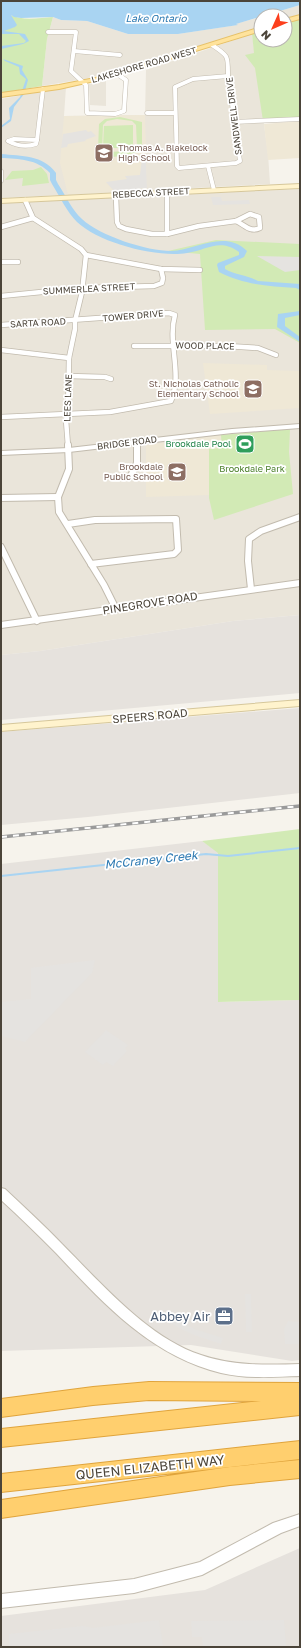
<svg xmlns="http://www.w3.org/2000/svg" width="301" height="1648" viewBox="0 0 301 1648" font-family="'Golos Text',sans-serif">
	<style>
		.residential { fill: #eae5da }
		.industrial { fill: #e6e2dd }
		.education { fill: #efe8d6 }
		.green { fill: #d2eab5; fill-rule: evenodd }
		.parking { fill: #e5e3e0 }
		.water { fill: #a9d4f2 }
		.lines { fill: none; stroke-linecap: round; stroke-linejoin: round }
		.stream { stroke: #a9d4f2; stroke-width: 2 }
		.river { fill: #a9d4f2; fill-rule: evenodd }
		.minor-far2-casing { stroke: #c2bbae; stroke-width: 5 }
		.minor-far1-casing { stroke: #c2bbae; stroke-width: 6 }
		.minor-casing { stroke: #c2bbae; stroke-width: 8 }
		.tertiary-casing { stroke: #c2bbae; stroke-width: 2 }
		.secondary-casing { stroke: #d6c79b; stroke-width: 2 }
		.primary-casing { stroke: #e6c16a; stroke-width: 2 }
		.motorway-casing { stroke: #e0a43c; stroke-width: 2 }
		.minor-far2 { stroke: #fff; stroke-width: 4 }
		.minor-far1 { stroke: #fff; stroke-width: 4.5 }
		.minor { stroke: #fff; stroke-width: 6 }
		.tertiary { fill: #fff; fill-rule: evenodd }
		.secondary { fill: #fff3cd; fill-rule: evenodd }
		.primary { fill: #ffe39c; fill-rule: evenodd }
		.motorway { fill: #ffcf6e; fill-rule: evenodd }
		.rail-casing { stroke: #9a9a9a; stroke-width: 3.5 }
		.rail { stroke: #fff; stroke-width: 2; stroke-dasharray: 6; stroke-linecap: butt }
		.labels { text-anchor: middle; stroke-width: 3.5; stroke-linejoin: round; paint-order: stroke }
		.far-street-label { font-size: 9px; fill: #4b4439; stroke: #fff }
		.far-education-label { font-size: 9px; fill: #785e54; stroke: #fff; text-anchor: end }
		.far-leisure-label { font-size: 9px; fill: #27864d; stroke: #fff; text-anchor: end }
		.far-park-label { font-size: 9px; fill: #4a7f2a; stroke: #fff }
		.far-water-label { font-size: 10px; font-style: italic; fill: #2e7ab2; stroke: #fff }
		.street-label { font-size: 11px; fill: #4b4439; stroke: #fff }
		.water-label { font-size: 12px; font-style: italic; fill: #2e7ab2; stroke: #fff }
		.near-service-label { font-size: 13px; fill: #4e5e75; stroke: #fff; text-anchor: end }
		.near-street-label { font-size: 13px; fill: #4b4439; stroke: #fff }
	</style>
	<rect width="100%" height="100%" fill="#f6f3ec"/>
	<g class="residential">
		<path d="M300 5V14L285 19V16H263Z"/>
		<path d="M53 17 61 20 87 21 128 34H178L237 25 235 24 261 17V27L135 66 84 79 42 86 47 39Z"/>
		<path d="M252 34 268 154 270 184 1 198V99L66 87 64 116 145 115 146 70Z"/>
		<path d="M106 81V106L90 105 89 84Z"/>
		<path d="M300 189V615L233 621 40 651 1 655V203Z"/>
	</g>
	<g class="industrial">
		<path d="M300 615V693L1 720V655L40 651 233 621Z"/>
		<path d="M300 708V793L88 817 1 825V732Z"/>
		<path d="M202 841 218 852V1002L300 1000V1360L292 1361 191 1345 1 1351V864Z"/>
		<path d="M300 1548V1647H1V1616L205 1590Z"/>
	</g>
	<g class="education">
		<path d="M145 115 147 190 68 195 60 163 64 116Z"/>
		<path d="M300 121V158L268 160 264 124Z"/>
		<path d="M203 363 267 365V370L300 371V408L210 414Z"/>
		<path d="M221 435 222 449H209V495L146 497V445Z"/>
	</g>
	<g class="green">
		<path d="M11 15C22 21 40 18 53 17L47 39 42 86 1 93V32L2 30 14 27Z"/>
		<path d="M300 19V117L263 121 255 68 245 55 254 53 252 34 261 31V40H285V24Z"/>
		<path d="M120 117 142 122V152C127 152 112 164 98 150L99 124 105 119ZM117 119 132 121 136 125 137 147 133 151 105 152 102 149 103 125 107 121Z"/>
		<path d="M133 125V148H103L104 126Z"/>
		<path d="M41 167 47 174 49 183 22 186 23 178 5 180 12 171 33 170Z"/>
		<path d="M216 240 300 244V343L275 329 205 330 200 254 168 251Z"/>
		<path d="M290 429 289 452 293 494 214 520 209 498V449L222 448 221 435Z"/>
		<path d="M300 829V1000L218 1002V853L202 841Z"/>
	</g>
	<g class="parking">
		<path d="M86 130 88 132 91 131 96 136 85 140 86 141 68 144 67 147 61 148 63 134Z"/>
		<path d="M142 159H146L147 188 114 191 106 182 127 179 125 176 140 175Z"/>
		<path d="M211 197H221L222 201 249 200 250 204 213 205Z"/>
		<path d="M257 256 300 257V270L285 272Z"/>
		<path d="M95 960 92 973 25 1042 1 1036V1002L31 999V968Z"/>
		<path d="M106 1030 128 1045 125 1049 127 1051 113 1066 106 1062 103 1065 85 1052Z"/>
		<path d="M245 1294H251L252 1332H246Z"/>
		<path d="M166 1315 197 1330 223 1338 221 1344 194 1335 163 1320Z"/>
		<path d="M288 1321 300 1322V1344H285L284 1329Z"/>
		<path d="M159 1620 163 1647H9V1634L83 1626 93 1628Z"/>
		<path d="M284 1620 286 1646 203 1647 202 1637H192L191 1621Z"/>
	</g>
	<g class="water">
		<path d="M1 1H300V5L236 24 238 25 178 34H128L87 21 61 20 53 17 21 18 14 17 11 15 17 25 15 27 4 31 25 34 29 41 23 44 1 49V46L24 43 26 41 19 34H1Z"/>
		<path d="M1 57 3 59 23 66 22 70 28 80 24 94 14 107 11 121 1 128V126L10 119 9 108 20 97 26 79 20 74 19 67 5 61Z"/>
	</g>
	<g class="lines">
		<path class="stream" d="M1 876 206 854 228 856 300 848"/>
		<g class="river">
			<path d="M1 154C22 156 43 155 56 173V180L58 184C66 196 72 210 82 219 100 236 147 251 171 251 196 250 225 229 247 251L244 257 225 266V269C236 275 247 275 258 281L300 284V290L296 288C269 286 244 285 219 272L217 265 218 263 239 255V252C219 238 208 250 187 253 157 258 99 243 77 222 67 212 60 197 52 184L50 180V173C37 159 19 159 1 158Z"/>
			<path d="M300 311V315L285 318V326L300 337V342L277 327 278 314Z"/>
		</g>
		<defs>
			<g id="minor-far2">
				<path d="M48 32H76L71 71 86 85 87 113 115 114 124 111 126 80 117 74"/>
				<path d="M212 45C229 56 228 56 228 76"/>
				<path d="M74 51 120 55"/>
				<path d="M228 76 240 161 236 163 179 168 177 166 175 87 193 79Z"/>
				<path d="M147 113H175"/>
				<path d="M234 122 300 119"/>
				<path d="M14 139 37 140 36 144C27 147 17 146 8 141Z"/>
				<path d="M37 140 43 89"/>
				<path d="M208 166 214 190"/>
				<path d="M1 171V181"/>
				<path d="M167 192V198"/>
				<path d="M116 195V198"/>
			</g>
			<g id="minor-far1">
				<path d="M116 197 117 222 119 226 126 229 152 234H167L199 226 236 221"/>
				<path d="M167 197V234"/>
				<path d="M25 200 33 218 81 249 86 255 82 292 75 321V329L69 358 68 413 66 420 68 446"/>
				<path d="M250 214 259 217 260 228C250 233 245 225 236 221Z"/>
				<path d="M1 227 33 218"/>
				<path d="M86 255 161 269 200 270"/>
				<path d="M1 262H18"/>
				<path d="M1 296 82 288 154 286 162 283 163 278 161 269"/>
				<path d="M1 325 169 313 175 315C167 343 183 374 171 401L110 412 1 417"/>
				<path d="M134 346H227L258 348 276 355"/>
				<path d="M1 350 69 358"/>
				<path d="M69 376 105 377 111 379"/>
				<path d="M137 442V446"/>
			</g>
			<g id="minor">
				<path d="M68 445 69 469 58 497 59 512 104 585 116 609"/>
				<path d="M131 476 137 463V445"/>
				<path d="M1 498 58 497"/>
				<path d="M68 524 95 520 176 519 178 550 174 554 91 564"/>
				<path d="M1 547 37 621"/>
				<path d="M251 589 248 561 249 539 261 531 300 517"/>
				<path d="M1 625 300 583"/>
			</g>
			<g id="tertiary">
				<path d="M300 424V428L232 433 69 452 1 455V451L69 448 232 429Z"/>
				<path d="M1 1188 5 1189C24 1207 44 1225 62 1244 100 1282 148 1338 201 1355 233 1366 266 1365 300 1364V1376C274 1377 247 1379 221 1373 151 1356 103 1303 56 1253 38 1235 20 1217 1 1200Z"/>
				<path d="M300 1514V1526L281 1533 202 1575 134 1593 1 1608V1594L134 1579 200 1562 273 1523Z"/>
			</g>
			<g id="secondary">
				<path d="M300 184V188L1 203V199Z"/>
				<path d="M300 700V706L1 731V725Z"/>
			</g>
			<g id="primary">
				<path d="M300 15V19L285 23V19Z"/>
				<path d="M261 27V31L108 78 59 89 1 97V93L59 85 105 76Z"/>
			</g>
			<g id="motorway">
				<path d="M149 1382 300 1383V1415L1 1447V1429L261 1401 149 1400 93 1405 1 1417V1399L93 1387Z"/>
				<path d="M300 1441V1459L230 1467 300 1460V1478L230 1485 1 1518V1500L230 1467 1 1492V1474Z"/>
			</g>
		</defs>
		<use href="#minor-far2" class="minor-far2-casing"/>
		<use href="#minor-far1" class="minor-far1-casing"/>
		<use href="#minor" class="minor-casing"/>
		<use href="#tertiary" class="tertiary-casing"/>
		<use href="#secondary" class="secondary-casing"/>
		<use href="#primary" class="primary-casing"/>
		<use href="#motorway" class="motorway-casing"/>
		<use href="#minor-far2" class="minor-far2"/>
		<use href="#minor-far1" class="minor-far1"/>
		<use href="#minor" class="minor"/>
		<use href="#tertiary" class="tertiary"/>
		<use href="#secondary" class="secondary"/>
		<use href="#primary" class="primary"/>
		<use href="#motorway" class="motorway"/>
		<defs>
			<path id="rail" d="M1 837 300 806"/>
		</defs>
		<use href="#rail" class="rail-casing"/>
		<use href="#rail" class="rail"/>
	</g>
	<defs>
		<symbol id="school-square" viewBox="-11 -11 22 22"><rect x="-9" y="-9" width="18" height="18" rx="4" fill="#8d6e63" stroke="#fff"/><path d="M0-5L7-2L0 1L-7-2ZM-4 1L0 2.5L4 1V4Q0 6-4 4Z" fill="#fff"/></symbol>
		<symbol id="stadium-square" viewBox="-11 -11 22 22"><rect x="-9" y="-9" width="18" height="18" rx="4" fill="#2e9e5b" stroke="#fff"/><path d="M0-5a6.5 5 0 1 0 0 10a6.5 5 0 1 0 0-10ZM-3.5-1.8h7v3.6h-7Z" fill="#fff"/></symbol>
		<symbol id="office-square" viewBox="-11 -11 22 22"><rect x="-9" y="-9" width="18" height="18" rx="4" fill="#5c6f8a" stroke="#fff"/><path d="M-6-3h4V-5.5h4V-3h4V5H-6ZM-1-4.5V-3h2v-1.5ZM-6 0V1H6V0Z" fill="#fff"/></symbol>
	</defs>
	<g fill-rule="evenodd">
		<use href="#school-square" x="93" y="142" width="22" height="22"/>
		<use href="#school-square" x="242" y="378" width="22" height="22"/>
		<use href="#stadium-square" x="234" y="433" width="22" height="22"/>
		<use href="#school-square" x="166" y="461" width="22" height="22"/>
		<use href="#office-square" x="213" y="1305" width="22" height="22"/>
	</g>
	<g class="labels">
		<g class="far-street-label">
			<text transform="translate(144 65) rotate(-16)" y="3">LAKESHORE ROAD WEST</text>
			<text transform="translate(234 116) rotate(-97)" y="3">SANDWELL DRIVE</text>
			<text transform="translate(151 193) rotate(-3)" y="3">REBECCA STREET</text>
			<text transform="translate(89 289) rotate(-3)" y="3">SUMMERLEA STREET</text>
			<text transform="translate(133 316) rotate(-5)" y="3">TOWER DRIVE</text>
			<text transform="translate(38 323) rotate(-3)" y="3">SARTA ROAD</text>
			<text transform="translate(205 346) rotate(1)" y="3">WOOD PLACE</text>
			<text transform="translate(68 398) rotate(-88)" y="3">LEES LANE</text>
			<text transform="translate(127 443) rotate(-7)" y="3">BRIDGE ROAD</text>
		</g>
		<g class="far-education-label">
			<text x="118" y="151" text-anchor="start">Thomas A. Blakelock<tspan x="118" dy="10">High School</tspan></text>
			<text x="239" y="387">St. Nicholas Catholic<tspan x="239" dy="10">Elementary School</tspan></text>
			<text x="163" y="470">Brookdale<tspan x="163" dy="10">Public School</tspan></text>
		</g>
		<g class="far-leisure-label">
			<text x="231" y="447">Brookdale Pool</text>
		</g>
		<g class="far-park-label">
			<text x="252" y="472">Brookdale Park</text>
		</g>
		<g class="far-water-label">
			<text x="156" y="22">Lake Ontario</text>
		</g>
		<g class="street-label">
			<text transform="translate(150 603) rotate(-9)" y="4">PINEGROVE ROAD</text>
			<text transform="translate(150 716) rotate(-5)" y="4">SPEERS ROAD</text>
		</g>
		<g class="water-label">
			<text transform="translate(151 860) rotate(-6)" y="4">McCraney Creek</text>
		</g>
		<g class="near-service-label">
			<text x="210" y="1321">Abbey Air</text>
		</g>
		<g class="near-street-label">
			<text transform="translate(150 1467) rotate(-6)" y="5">QUEEN ELIZABETH WAY</text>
		</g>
	</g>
	<rect width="301" height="1648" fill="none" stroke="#4b4439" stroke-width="4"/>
	<g transform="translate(273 28) rotate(225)"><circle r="19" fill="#ffffff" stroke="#b7b4b0"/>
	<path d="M0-3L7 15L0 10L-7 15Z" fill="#fc3f1d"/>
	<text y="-6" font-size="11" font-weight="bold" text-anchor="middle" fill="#4b4439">N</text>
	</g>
</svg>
